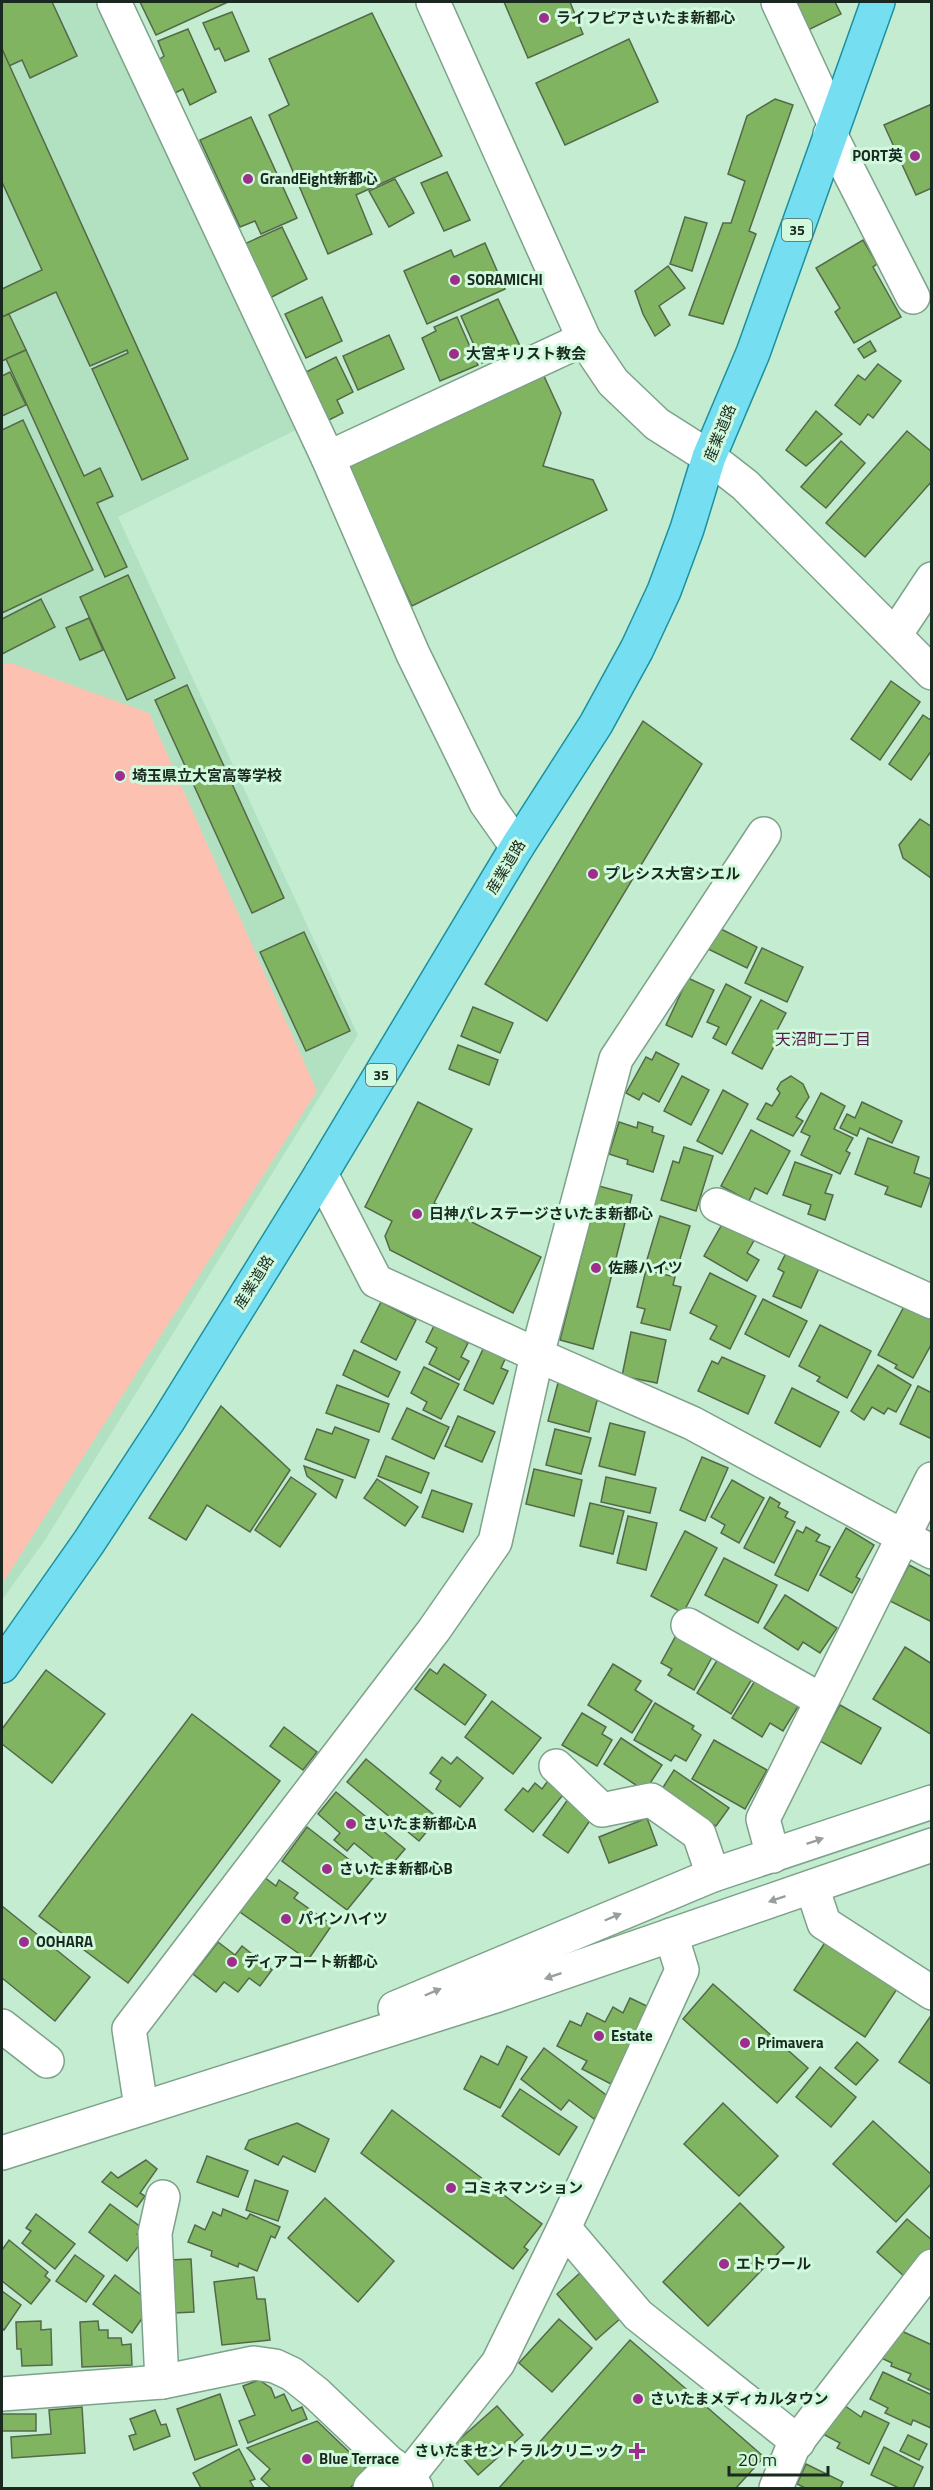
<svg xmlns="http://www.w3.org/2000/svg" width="933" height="2490" viewBox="0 0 933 2490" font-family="'Titillium Web','Noto Sans JP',sans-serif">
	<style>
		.built { fill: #b2e1c1 }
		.green { fill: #fdc1b2 }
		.building { fill: #80b461; stroke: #546949; stroke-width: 1.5 }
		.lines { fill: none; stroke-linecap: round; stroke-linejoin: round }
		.minor-casing { stroke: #7da289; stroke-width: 36 }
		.major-casing { stroke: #1b90a1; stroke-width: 36 }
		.minor { stroke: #fff; stroke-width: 33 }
		.major { stroke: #76def1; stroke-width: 33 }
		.oneway { fill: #989f9a }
		.poi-dot { fill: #9e2e8c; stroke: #d1f9dd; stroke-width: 2 }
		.labels { text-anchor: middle; stroke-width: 6; stroke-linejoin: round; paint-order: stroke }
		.shield { fill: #d1f9dd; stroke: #516758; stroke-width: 1.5 }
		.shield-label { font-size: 14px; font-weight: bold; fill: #1a291f }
		.poi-label { font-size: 15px; font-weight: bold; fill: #1a291f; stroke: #d1f9dd; text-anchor: start }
		.street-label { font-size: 15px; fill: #1a291f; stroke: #d1f9dd }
		.neighbourhood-label { font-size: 16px; fill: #56204c; stroke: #d1f9dd }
	</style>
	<rect width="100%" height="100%" fill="#c4ecd0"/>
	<path class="built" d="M2 2H102L300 428 118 517 358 1035 45 1540 2 1600Z"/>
	<path class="green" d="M11 663 149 713 317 1091 2 1584V664Z"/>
	<g class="building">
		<path d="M2 2H52L77 56 30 78 22 60 9 66 2 49Z"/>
		<path d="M140 2H228L156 35Z"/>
		<path d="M504 2H570L583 34 528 58Z"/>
		<path d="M792 2H835L841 14 806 31Z"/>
		<path d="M232 12 249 51 225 61 219 48 215 50 203 23Z"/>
		<path d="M372 13 442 156 356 195 372 234 328 254 269 115 289 105 269 59Z"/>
		<path d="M188 29 216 92 190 105 183 89 175 93 171 83 167 86 157 61 164 56 158 41Z"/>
		<path d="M629 39 658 102 565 145 536 83Z"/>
		<path d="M2 49 188 459 142 480 92 369 128 353 127 350 90 366 56 292 2 317V289L42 270 2 182Z"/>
		<path d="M775 99 793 105 749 231 756 234 723 324 689 315 723 223H731L745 181 728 174 747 116Z"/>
		<path d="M932 104V188L916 195 884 125Z"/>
		<path d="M251 117 297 218 261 234 255 221 240 227 200 140Z"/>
		<path d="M447 172 470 220 444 231 421 183Z"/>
		<path d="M395 179 414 213 389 227 369 191Z"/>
		<path d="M685 217 707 223 692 271 670 264Z"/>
		<path d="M282 227 307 279 268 299 242 245Z"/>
		<path d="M863 240 877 264 873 267 901 317 854 343 835 312 840 308 816 268Z"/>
		<path d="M485 243 505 289 427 324 404 271 451 250 454 257Z"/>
		<path d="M668 266 685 288 659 306 670 325 655 336 643 314 635 291Z"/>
		<path d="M322 297 342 341 306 358 285 314Z"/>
		<path d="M498 299 520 346 482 363 461 316Z"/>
		<path d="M9 314 26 350 2 361V317Z"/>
		<path d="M457 317 478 365 440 381 422 338 436 331 434 327Z"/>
		<path d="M389 335 404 369 358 390 343 356Z"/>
		<path d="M870 341 876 351 864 358 858 349Z"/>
		<path d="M26 350 84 476 100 468 113 496 97 503 127 567 105 577 6 359Z"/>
		<path d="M336 357 353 392 337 400 343 413 321 424 298 376Z"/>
		<path d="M878 364 901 381 873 418 868 414 860 425 835 405 858 375 865 380Z"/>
		<path d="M10 372 26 405 2 416V376Z"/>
		<path d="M543 374 561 413 543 466 593 480 607 510 412 606 345 464Z"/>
		<path d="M816 411 842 434 806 466 786 450Z"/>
		<path d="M23 420 93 570 2 613V430Z"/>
		<path d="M907 431 932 452V481L865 557 826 523Z"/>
		<path d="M841 441 865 463 826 508 801 487Z"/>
		<path d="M128 575 175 678 127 700 80 597Z"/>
		<path d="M41 599 55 627 2 654V619Z"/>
		<path d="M89 618 103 650 80 660 66 628Z"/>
		<path d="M891 681 920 702 880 760 851 739Z"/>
		<path d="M187 685 284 898 252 913 155 700Z"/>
		<path d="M923 715 932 721V750L911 780 889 764Z"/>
		<path d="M643 721 702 764 547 1021 485 984Z"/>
		<path d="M920 819 932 827 931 878 903 858 899 845Z"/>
		<path d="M719 928 757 947 747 968 708 949Z"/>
		<path d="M304 932 350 1031 306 1051 260 952Z"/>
		<path d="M762 948 803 967 787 1002 745 983Z"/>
		<path d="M688 978 714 990 692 1037 666 1025Z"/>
		<path d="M726 984 751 997 726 1045 713 1038 719 1027 707 1022Z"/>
		<path d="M761 1000 786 1013 774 1036 778 1039 762 1069 732 1053Z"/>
		<path d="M473 1007 513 1023 500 1053 461 1036Z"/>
		<path d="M458 1045 498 1060 489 1085 449 1069Z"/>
		<path d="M656 1052 679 1064 659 1102 643 1093 639 1100 626 1093 646 1057 652 1060Z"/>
		<path d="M682 1076 709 1090 691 1125 664 1111Z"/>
		<path d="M791 1076 803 1084 809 1097 796 1117 803 1121 793 1136 757 1119 766 1103 772 1106 780 1093 777 1089 781 1082Z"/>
		<path d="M723 1090 748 1104 722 1154 697 1141Z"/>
		<path d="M821 1093 845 1106 834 1129 853 1138 846 1151 850 1153 840 1174 801 1155 810 1136 801 1132Z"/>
		<path d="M418 1102 472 1129 434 1203 541 1257 513 1313 390 1250 385 1236 392 1221 365 1207Z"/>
		<path d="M862 1102 902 1121 892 1143 860 1128 857 1136 840 1128 847 1114 855 1118Z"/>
		<path d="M619 1122 637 1128 638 1122 653 1127 652 1132 664 1136 653 1172 627 1164 628 1160 609 1154Z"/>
		<path d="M751 1130 790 1151 767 1194 755 1188 749 1201 721 1186Z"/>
		<path d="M868 1138 919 1157 914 1173 931 1179 921 1207 885 1194 888 1187 855 1174Z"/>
		<path d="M684 1147 713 1156 696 1211 661 1200 673 1161 679 1163Z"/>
		<path d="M795 1162 832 1175 825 1193 833 1195 825 1220 808 1214 811 1205 783 1195Z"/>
		<path d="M599 1186 632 1195 593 1349 560 1340Z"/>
		<path d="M660 1216 690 1226 676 1272 646 1263Z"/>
		<path d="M725 1219 756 1237 747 1253 759 1260 747 1281 704 1256Z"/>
		<path d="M787 1251 820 1266 801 1308 773 1296 784 1272 778 1269Z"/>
		<path d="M646 1270 675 1277 673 1285 681 1287 670 1330 641 1323 645 1309 637 1307Z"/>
		<path d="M710 1273 756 1296 730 1349 710 1339 717 1326 690 1313Z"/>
		<path d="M763 1299 807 1321 789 1357 745 1334Z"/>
		<path d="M381 1302 416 1320 396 1360 361 1342Z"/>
		<path d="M906 1303 932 1316V1343L913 1378 895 1368 897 1365 878 1355Z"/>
		<path d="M435 1324 468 1343 461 1357 469 1361 459 1380 429 1364 437 1348 426 1342Z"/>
		<path d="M820 1325 871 1351 847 1398 817 1381 820 1377 799 1366Z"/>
		<path d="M631 1332 666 1340 657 1383 622 1376Z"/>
		<path d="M484 1347 506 1357 501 1368 508 1371 493 1404 464 1390Z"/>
		<path d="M354 1350 400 1372 388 1397 343 1375Z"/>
		<path d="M722 1357 765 1376 748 1414 698 1391 712 1361 718 1364Z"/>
		<path d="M878 1365 911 1385 896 1412 888 1408 884 1414 872 1407 864 1420 851 1411Z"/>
		<path d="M424 1367 459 1384 441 1419 423 1410 427 1402 411 1393Z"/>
		<path d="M558 1383 599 1393 589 1432 548 1421Z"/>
		<path d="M337 1385 389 1404 379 1432 326 1413Z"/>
		<path d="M918 1386 932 1393V1439L900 1424Z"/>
		<path d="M792 1388 839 1412 820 1447 775 1423Z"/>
		<path d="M221 1406 290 1470 250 1532 207 1505 186 1540 149 1518Z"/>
		<path d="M407 1408 449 1427 434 1459 392 1439Z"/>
		<path d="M458 1416 495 1432 482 1462 445 1446Z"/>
		<path d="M610 1423 645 1432 635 1475 599 1466Z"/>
		<path d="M335 1427 369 1440 355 1478 305 1459 317 1429 332 1434Z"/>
		<path d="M555 1429 591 1438 581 1474 546 1465Z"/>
		<path d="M386 1456 429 1473 421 1493 378 1476Z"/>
		<path d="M702 1457 728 1468 705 1521 680 1510Z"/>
		<path d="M304 1466 343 1480 336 1498 307 1476Z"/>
		<path d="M534 1469 582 1480 574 1516 526 1504Z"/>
		<path d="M291 1477 316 1494 280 1547 255 1530Z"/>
		<path d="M606 1477 656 1488 650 1513 601 1502Z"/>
		<path d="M377 1479 418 1507 405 1526 364 1498Z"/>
		<path d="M732 1480 764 1498 739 1543 721 1533 725 1525 711 1517Z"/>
		<path d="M432 1490 472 1504 463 1532 422 1517Z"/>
		<path d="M770 1497 780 1503 778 1507 788 1512 785 1517 795 1522 774 1563 744 1548Z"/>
		<path d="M590 1503 624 1511 613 1554 580 1546Z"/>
		<path d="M628 1516 657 1523 646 1570 617 1563Z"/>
		<path d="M806 1527 820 1535 816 1541 830 1547 808 1591 775 1575 797 1530 803 1533Z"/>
		<path d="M846 1528 874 1545 856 1577 860 1579 852 1593 820 1575Z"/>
		<path d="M685 1531 717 1548 683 1613 651 1596Z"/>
		<path d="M724 1558 777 1585 758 1623 705 1595Z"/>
		<path d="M909 1565 932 1577V1622L890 1601Z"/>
		<path d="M785 1595 837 1628 820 1653 803 1642 798 1650 764 1628Z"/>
		<path d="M679 1630 716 1650 694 1690 668 1675 672 1669 661 1663Z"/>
		<path d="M905 1647 932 1664V1735L873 1699Z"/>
		<path d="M721 1654 755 1674 731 1714 697 1693Z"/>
		<path d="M444 1664 486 1695 465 1725 415 1689 430 1669 437 1674Z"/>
		<path d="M613 1664 641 1681 635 1690 652 1701 632 1733 588 1705Z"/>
		<path d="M46 1670 105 1714 52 1783 2 1744V1729Z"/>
		<path d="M756 1679 799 1705 783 1731 770 1723 762 1737 732 1718Z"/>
		<path d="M492 1701 541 1738 513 1774 465 1737Z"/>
		<path d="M655 1703 694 1726 692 1729 701 1735 686 1761 675 1755 671 1761 634 1740Z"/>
		<path d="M840 1705 881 1728 861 1764 820 1741Z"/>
		<path d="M582 1713 606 1727 602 1734 612 1740 597 1766 562 1745Z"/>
		<path d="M192 1714 280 1781 128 1983 39 1916Z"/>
		<path d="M284 1727 317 1752 303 1770 270 1746Z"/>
		<path d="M621 1738 662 1765 645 1791 604 1764Z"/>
		<path d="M714 1740 767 1770 745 1809 692 1779Z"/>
		<path d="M442 1757 451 1764 457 1757 483 1778 460 1807 436 1789 441 1781 430 1773Z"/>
		<path d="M366 1759 438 1818 419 1841 347 1782Z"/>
		<path d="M674 1770 729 1808 716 1826 662 1789Z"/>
		<path d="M550 1778 566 1791 533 1832 505 1810 523 1788 528 1792 535 1783 542 1789Z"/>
		<path d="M336 1792 405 1849 387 1870 354 1843 347 1851 334 1840 340 1833 318 1814Z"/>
		<path d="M571 1795 593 1816 568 1853 543 1835Z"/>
		<path d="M647 1818 657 1845 609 1863 599 1837Z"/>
		<path d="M307 1827 373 1878 347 1910 282 1861Z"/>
		<path d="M264 1877 276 1886 279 1880 298 1893 294 1898 332 1925 308 1960 240 1912Z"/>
		<path d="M2 1906 90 1977 55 2021 2 1978Z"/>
		<path d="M826 1941 897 1989 865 2037 794 1990Z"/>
		<path d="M218 1942 235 1955 242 1946 272 1970 260 1986 249 1978 238 1992 224 1982 216 1992 193 1974Z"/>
		<path d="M713 1984 808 2068 777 2103 683 2019Z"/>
		<path d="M630 1998 649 2007 611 2084 582 2069 587 2061 557 2046 570 2021 581 2026 587 2013 605 2022 613 2007 623 2013Z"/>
		<path d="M930 2017 932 2018V2085L899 2062Z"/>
		<path d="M857 2042 878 2060 856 2085 835 2068Z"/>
		<path d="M507 2046 527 2057 500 2108 464 2089 481 2056 498 2065Z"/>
		<path d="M544 2048 610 2098 594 2119 569 2100 561 2110 521 2079Z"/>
		<path d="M820 2067 856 2097 831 2127 796 2097Z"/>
		<path d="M520 2089 577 2127 559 2155 502 2116Z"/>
		<path d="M723 2103 778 2156 739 2196 684 2144Z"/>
		<path d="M392 2110 542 2224 524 2247 528 2250 513 2269 361 2153Z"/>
		<path d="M873 2121 932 2175V2183L896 2222 833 2164Z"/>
		<path d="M297 2123 329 2139 315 2172 283 2156 278 2165 245 2149 249 2140Z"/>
		<path d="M207 2156 248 2171 238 2197 197 2182Z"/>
		<path d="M146 2160 157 2169 140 2193 145 2196 137 2207 102 2182 111 2172 118 2178Z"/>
		<path d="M255 2180 288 2191 278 2221 246 2210Z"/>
		<path d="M325 2198 394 2261 358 2302 288 2238Z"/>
		<path d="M740 2203 784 2247 708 2326 663 2282Z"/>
		<path d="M110 2204 142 2228 137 2234 144 2239 127 2261 89 2232Z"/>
		<path d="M223 2209 247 2219 250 2214 280 2227 275 2238 271 2236 257 2271 239 2263 238 2267 211 2256 212 2251 188 2242 195 2225 205 2230 213 2212 221 2216Z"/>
		<path d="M36 2214 75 2244 55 2269 22 2243 31 2231 26 2228Z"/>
		<path d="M907 2219 932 2240V2248L906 2278 877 2252Z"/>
		<path d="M9 2240 48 2272 45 2276 50 2280 31 2304 2 2281V2250Z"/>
		<path d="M75 2255 104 2276 86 2302 56 2281Z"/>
		<path d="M191 2259 194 2312 174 2313 170 2260Z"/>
		<path d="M581 2272 621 2318 596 2340 557 2294Z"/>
		<path d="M115 2275 141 2295 145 2314 132 2333 93 2304Z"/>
		<path d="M254 2277 257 2299H265L270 2340 222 2345 214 2282Z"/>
		<path d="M2 2291 21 2305 4 2330 2 2328Z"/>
		<path d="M559 2319 592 2348 552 2392 519 2363Z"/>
		<path d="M41 2321V2330L51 2329 52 2365 22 2366 21 2349H17L16 2322Z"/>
		<path d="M98 2321 99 2330H108V2338H121L122 2345 131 2344 132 2365 82 2367 80 2322Z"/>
		<path d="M895 2328 932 2345V2391L908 2380 911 2374 891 2366 892 2363 881 2358Z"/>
		<path d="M630 2340 764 2457 736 2488H499Z"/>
		<path d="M883 2372 932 2395 931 2428 913 2420 911 2425 885 2413 888 2408 870 2399Z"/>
		<path d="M259 2380 271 2388 275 2398 284 2394 292 2411 302 2407 307 2419 248 2443 239 2421 255 2415 243 2386Z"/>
		<path d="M220 2394 237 2445 195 2460 177 2409Z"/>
		<path d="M841 2403 861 2417 864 2411 889 2423 869 2464 837 2448 840 2443 821 2433Z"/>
		<path d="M497 2406 523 2435 478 2475 452 2446Z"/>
		<path d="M82 2407 85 2453 12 2458 11 2437 51 2434 49 2410Z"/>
		<path d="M155 2410 161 2425 166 2424 170 2436 134 2450 129 2436 136 2434 130 2419Z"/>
		<rect x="2" y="2414" width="34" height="17"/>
		<path d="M317 2421 368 2470 350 2488H271L261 2479 270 2469 247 2448Z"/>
		<path d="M908 2435 927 2444 919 2460 900 2451Z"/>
		<path d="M884 2447 923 2467 913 2488H899L871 2475Z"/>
		<path d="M239 2449 255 2479 250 2481 254 2488H201L193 2473Z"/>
		<path d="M806 2464 843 2482 840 2488H805L797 2484Z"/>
	</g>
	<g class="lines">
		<defs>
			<g id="minor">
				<path d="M114 2 328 458 413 654 486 803 517 847"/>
				<path d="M433 2 584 339 613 382 657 424 709 457 745 485 932 673"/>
				<path d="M778 2 834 123"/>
				<path d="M830 134 913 297"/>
				<path d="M328 458 584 339"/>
				<path d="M895 635 932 579"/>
				<path d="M321 1174 376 1281 537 1355 692 1423 932 1552"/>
				<path d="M717 1205 932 1302"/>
				<path d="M688 1625 821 1700"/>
				<path d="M556 1766 602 1810 651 1800 699 1834 713 1875"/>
				<path d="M773 1856 763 1819 932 1479"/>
				<path d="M812 1887 824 1923 932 1993"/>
				<path d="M395 2008 713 1875 932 1802"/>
				<path d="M2 2026 47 2061"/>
				<path d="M141 2107 129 2029 434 1630 495 1542 537 1355 616 1059 764 834"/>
				<path d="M2 2153 498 1995 932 1845"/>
				<path d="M564 2228 638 2315 798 2442"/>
				<path d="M162 2382 155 2233 163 2197"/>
				<path d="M2 2394 162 2382 254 2363 275 2366 292 2374 316 2393 416 2488"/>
				<path d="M407 2478 498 2363 564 2228 682 1970 671 1935"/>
				<path d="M370 2488 393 2465"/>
				<path d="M776 2488 793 2447 932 2266"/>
			</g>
			<path id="major" d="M2 1666 89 1542 168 1421 321 1174 517 847 596 724 637 649 664 591 687 529 709 457 753 353 878 2"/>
		</defs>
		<use href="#minor" class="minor-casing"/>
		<use href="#major" class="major-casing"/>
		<use href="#minor" class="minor"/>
		<use href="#major" class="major"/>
	</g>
	<defs><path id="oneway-solid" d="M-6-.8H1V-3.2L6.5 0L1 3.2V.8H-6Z" transform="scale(1.5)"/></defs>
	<g class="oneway">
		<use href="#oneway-solid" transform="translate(815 1841) rotate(-19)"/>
		<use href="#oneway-solid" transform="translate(777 1899) rotate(161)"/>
		<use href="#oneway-solid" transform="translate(613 1917) rotate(-23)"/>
		<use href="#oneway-solid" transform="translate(553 1976) rotate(161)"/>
		<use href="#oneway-solid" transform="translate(433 1992) rotate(-23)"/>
	</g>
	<g class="poi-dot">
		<circle cx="544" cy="18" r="6"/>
		<circle cx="915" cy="156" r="6"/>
		<circle cx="248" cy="179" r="6"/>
		<circle cx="455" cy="280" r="6"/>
		<circle cx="454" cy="354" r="6"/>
		<circle cx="120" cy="776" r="6"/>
		<circle cx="593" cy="874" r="6"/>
		<circle cx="417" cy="1214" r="6"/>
		<circle cx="596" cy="1268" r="6"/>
		<circle cx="351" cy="1824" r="6"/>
		<circle cx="327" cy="1869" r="6"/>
		<circle cx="286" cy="1919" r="6"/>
		<circle cx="24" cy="1942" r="6"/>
		<circle cx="232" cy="1962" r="6"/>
		<circle cx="599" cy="2036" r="6"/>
		<circle cx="745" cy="2043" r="6"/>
		<circle cx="451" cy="2188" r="6"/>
		<circle cx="724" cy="2264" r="6"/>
		<circle cx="638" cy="2399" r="6"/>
		<path d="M634 2442h6v6h6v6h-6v6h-6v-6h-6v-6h6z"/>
		<circle cx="307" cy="2459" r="6"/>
	</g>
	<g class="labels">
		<g class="shield">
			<rect x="782" y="219" width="30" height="22" rx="4.5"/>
			<rect x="366" y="1064" width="30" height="22" rx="4.5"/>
		</g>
		<g class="shield-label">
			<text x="797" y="235">35</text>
			<text x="381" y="1080">35</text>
		</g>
		<g class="poi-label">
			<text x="556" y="23">ライフピアさいたま新都心</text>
			<text x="903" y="161" text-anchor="end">PORT英</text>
			<text x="260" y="184">GrandEight新都心</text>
			<text x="467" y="285">SORAMICHI</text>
			<text x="466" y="359">大宮キリスト教会</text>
			<text x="132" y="781">埼玉県立大宮高等学校</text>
			<text x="605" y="879">プレシス大宮シエル</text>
			<text x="429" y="1219">日神パレステージさいたま新都心</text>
			<text x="608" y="1273">佐藤ハイツ</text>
			<text x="363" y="1829">さいたま新都心A</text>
			<text x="339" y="1874">さいたま新都心B</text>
			<text x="298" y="1924">パインハイツ</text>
			<text x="36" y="1947">OOHARA</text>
			<text x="244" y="1967">ディアコート新都心</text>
			<text x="611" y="2041">Estate</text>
			<text x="757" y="2048">Primavera</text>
			<text x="463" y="2193">コミネマンション</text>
			<text x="736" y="2269">エトワール</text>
			<text x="650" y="2404">さいたまメディカルタウン</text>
			<text x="624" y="2456" text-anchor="end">さいたまセントラルクリニック</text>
			<text x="319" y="2464">Blue Terrace</text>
		</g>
		<g class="street-label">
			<text transform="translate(720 433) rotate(-68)" y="5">産業道路</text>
			<text transform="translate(506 867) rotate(-59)" y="5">産業道路</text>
			<text transform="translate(254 1282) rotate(-58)" y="5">産業道路</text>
		</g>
		<g class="neighbourhood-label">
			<text x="823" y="1045">天沼町二丁目</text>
		</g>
	</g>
	<rect width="933" height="2490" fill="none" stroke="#1a291f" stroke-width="6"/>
	<path d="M729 2466v9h99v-9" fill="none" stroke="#1a291f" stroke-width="3"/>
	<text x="738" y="2466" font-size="18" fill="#1a291f" stroke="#d1f9dd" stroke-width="4.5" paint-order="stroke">20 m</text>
</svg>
